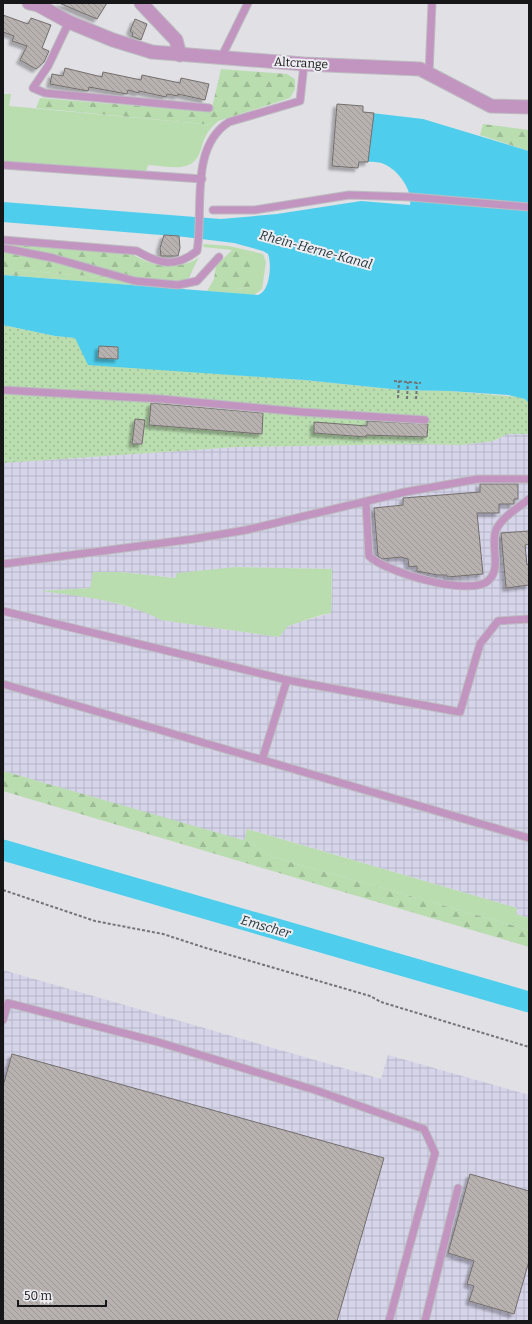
<svg xmlns="http://www.w3.org/2000/svg" width="532" height="1324" viewBox="0 0 532 1324" font-family="Bitter,serif">
	<style>
		.industrial { fill: url(#industrial-grid); fill-rule: evenodd }
		.grass { fill: #b9ddaf }
		.forest { fill: url(#forest-firs) }
		.park { fill: url(#park-dots) }
		.water { fill: #4eceec }
		.lines { fill: none; stroke-linecap: round; stroke-linejoin: round }
		.river { stroke: #4eceec; stroke-width: 21 }
		.building { fill: url(#building-back-hatch); stroke: #736e6c; filter: url(#shadow) }
		.lane-casing { stroke: #bcbcc0; stroke-width: 9 }
		.street-casing { stroke: #bcbcc0; stroke-width: 15 }
		.path { stroke: #737376; stroke-width: 2; stroke-dasharray: 3 2; stroke-linecap: butt }
		.lane { stroke: #c295c1; stroke-width: 7 }
		.street { stroke: #c295c1; stroke-width: 13 }
		.labels { text-anchor: middle; stroke-width: 4; stroke-linejoin: round; paint-order: stroke }
		.street-label { font-size: 12px; fill: #171719; stroke: #ededf2 }
		.water-label { font-size: 13px; font-style: italic; fill: #1a3035; stroke: #ededf2 }
	</style>
	<defs>
		<pattern id="industrial-grid" width="8" height="8" patternUnits="userSpaceOnUse"><rect width="8" height="8" fill="#d6d4e9"/><path d="M0 4h8M4 0v8" fill="none" stroke="#b7b5c7"/></pattern>
		<pattern id="forest-firs" width="22" height="20" patternUnits="userSpaceOnUse"><rect width="22" height="20" fill="#b9ddaf"/><path d="M5 1l3.5 6h-7zM16 11l3.5 6h-7z" fill="#9ebd96"/></pattern>
		<pattern id="park-dots" width="8" height="8" patternUnits="userSpaceOnUse"><rect width="8" height="8" fill="#b9ddaf"/><path d="M2 2h.1M6 6h.1" fill="none" stroke="#9ebd96" stroke-width="1.8" stroke-linecap="round"/></pattern>
		<pattern id="building-back-hatch" width="6" height="6" patternUnits="userSpaceOnUse"><rect width="6" height="6" fill="#b7b2b0"/><path d="M-1 5l2 2M0 0l6 6M5-1l2 2" fill="none" stroke="#9d9897"/></pattern>
		<filter id="shadow"><feDropShadow dx="-3.5" dy="3.5" stdDeviation="1" flood-color="#0004"/></filter>
	</defs>
	<rect width="100%" height="100%" fill="#e0e0e5"/>
	<g class="industrial">
		<path d="M508 434H529V918L516 914 517 908 248 829 244 841 3 771V463L237 447 417 444 462 445 493 441ZM236 567 332 569 331 613 287 626 279 637 161 620 148 612 96 598 44 591 91 588 93 572H121L176 578Z"/>
		<path d="M3 970 381 1079 388 1055 529 1095V1321H3Z"/>
	</g>
	<g class="grass">
		<path d="M3 94H11L9 106 214 125C207 131 203 141 201 149 194 175 168 166 148 165L147 169 144 172 3 161Z"/>
		<path d="M204 244 229 246 263 254 266 262 262 289 254 295 233 293 237 289 249 287 232 250 203 247Z"/>
		<path d="M18 270 122 279 144 286 18 276Z"/>
		<path d="M236 567 332 569 331 613 321 615 288 626 279 637 161 620C127 601 80 596 41 591L90 588 93 572H121L175 578 177 573Z"/>
		<path d="M247 829 517 908 516 914 529 918V930L269 856 250 842 244 841Z"/>
	</g>
	<g class="forest">
		<path d="M221 69 287 74 295 79V89L290 98 218 121 214 125 36 108 40 98 211 112Z"/>
		<path d="M483 124 529 130V151L480 135Z"/>
		<path d="M3 244 130 254C136 256 142 260 148 262 162 267 187 268 199 257L188 279 178 281 136 279 3 246Z"/>
		<path d="M232 250 245 254 253 273 254 282 249 287 237 289 233 293 207 291 214 279 216 266Z"/>
		<path d="M3 251 51 260 122 279 18 270V276L3 275Z"/>
		<path d="M3 771 250 842 269 856 529 930V947L3 791Z"/>
	</g>
	<path class="park" d="M3 325 55 336 76 338 100 365 304 380 401 390 450 391 518 397 525 399 529 403V434H508L493 441 462 445 417 444 237 447 3 463Z"/>
	<path class="water" d="M363 112 423 119 529 151V403L525 399 508 395 450 391 401 390 304 380 88 365 75 338 55 336 3 325V275L258 295C270 292 272 264 268 254L263 251 234 243 185 237 3 222V202L221 219 277 214 361 201 410 205C413 190 398 170 384 164 377 161 367 162 359 162Z"/>
	<g class="lines">
		<path class="river" d="M3 850 529 1002"/>
	</g>
	<g class="building">
		<path d="M59 3H107L97 19Z"/>
		<path d="M3 15 28 24 31 18 51 25 42 48 49 51 44 62 36 69 20 60 27 46 12 41 14 36 3 32Z"/>
		<path d="M135 19 147 24 141 40 132 36 133 33 130 31Z"/>
		<path d="M65 68 102 77 103 72 141 80 142 75 180 83 181 78 209 84 205 100 178 94V96L167 94 166 97 139 91V93L128 90 127 94 89 87 88 91 50 84 52 74 63 76Z"/>
		<path d="M337 104 363 106V112L374 113 368 162H359L358 168 332 166Z"/>
		<path d="M164 235 179 236 180 248 178 256H161L160 248Z"/>
		<path d="M99 346 118 347V359L98 358Z"/>
		<path d="M151 403 263 413 262 434 149 425Z"/>
		<path d="M135 419 145 420 142 444H132Z"/>
		<path d="M367 421 428 424 427 437 366 435V437L314 433V422L367 426Z"/>
		<path d="M480 484H518V499H514V504H499V513H477L483 574 447 577V575H437L417 571V566L409 567 408 559 401 557 382 559 378 556 374 508 403 505V498L480 492Z"/>
		<path d="M529 531V544L525 545 527 565 529 564V585L506 588 501 533Z"/>
		<path d="M12 1054 384 1158 337 1321H3V1086Z"/>
		<path d="M470 1174 529 1191V1261L514 1314 469 1301 474 1286 467 1284 474 1261 448 1253Z"/>
	</g>
	<g class="lines">
		<defs>
			<g id="lane">
				<path d="M69 22 48 66 33 88 45 93 209 108"/>
				<path d="M221 58 248 3"/>
				<path d="M429 74 432 3"/>
				<path d="M3 165 202 179"/>
				<path d="M213 210H254L349 195 411 197 529 207"/>
				<path d="M3 240 137 251C159 264 176 268 197 251 204 210 189 147 229 122L300 101 304 64"/>
				<path d="M3 248 53 258 135 281 178 285 197 281 219 257"/>
				<path d="M3 390 161 399 302 412 425 420"/>
				<path d="M366 503 369 556C385 572 472 598 489 580 502 567 490 545 496 530 502 517 518 508 529 499"/>
				<path d="M3 564 193 539 246 530 405 492 478 479H529"/>
				<path d="M3 611 287 680 460 712 480 644 498 621 529 619"/>
				<path d="M3 684 529 838"/>
				<path d="M262 760 287 680"/>
				<path d="M3 1020 8 1003 158 1042 318 1091 424 1129 435 1153 389 1321"/>
				<path d="M425 1321 458 1188"/>
			</g>
			<g id="street">
				<path d="M29 3 38 5 69 22 113 40 152 52 304 64 420 69 491 106 529 107"/>
				<path d="M141 3 176 40 180 55"/>
			</g>
		</defs>
		<use href="#lane" class="lane-casing"/>
		<use href="#street" class="street-casing"/>
		<g class="path">
			<path d="M394 381 421 383"/>
			<path d="M398 398 399 381"/>
			<path d="M407 399 408 382"/>
			<path d="M416 399 417 383"/>
			<path d="M3 890 95 921 163 934 206 948 370 996 381 1002 529 1047"/>
		</g>
		<use href="#lane" class="lane"/>
		<use href="#street" class="street"/>
	</g>
	<g class="labels">
		<g class="street-label">
			<text transform="translate(301 63) rotate(3)" y="4">Altcrange</text>
		</g>
		<g class="water-label">
			<text transform="translate(316 249) rotate(15)" y="5">Rhein-Herne-Kanal</text>
			<text transform="translate(266 926) rotate(16)" y="5">Emscher</text>
		</g>
	</g>
	<rect width="532" height="1324" fill="none" stroke="#171719" stroke-width="8"/>
	<path d="M18 1300v6h88v-6" fill="none" stroke="#171719" stroke-width="2"/>
	<text x="24" y="1300" font-size="12" fill="#171719" stroke="#ededf2" stroke-width="3" paint-order="stroke">50 m</text>
</svg>
